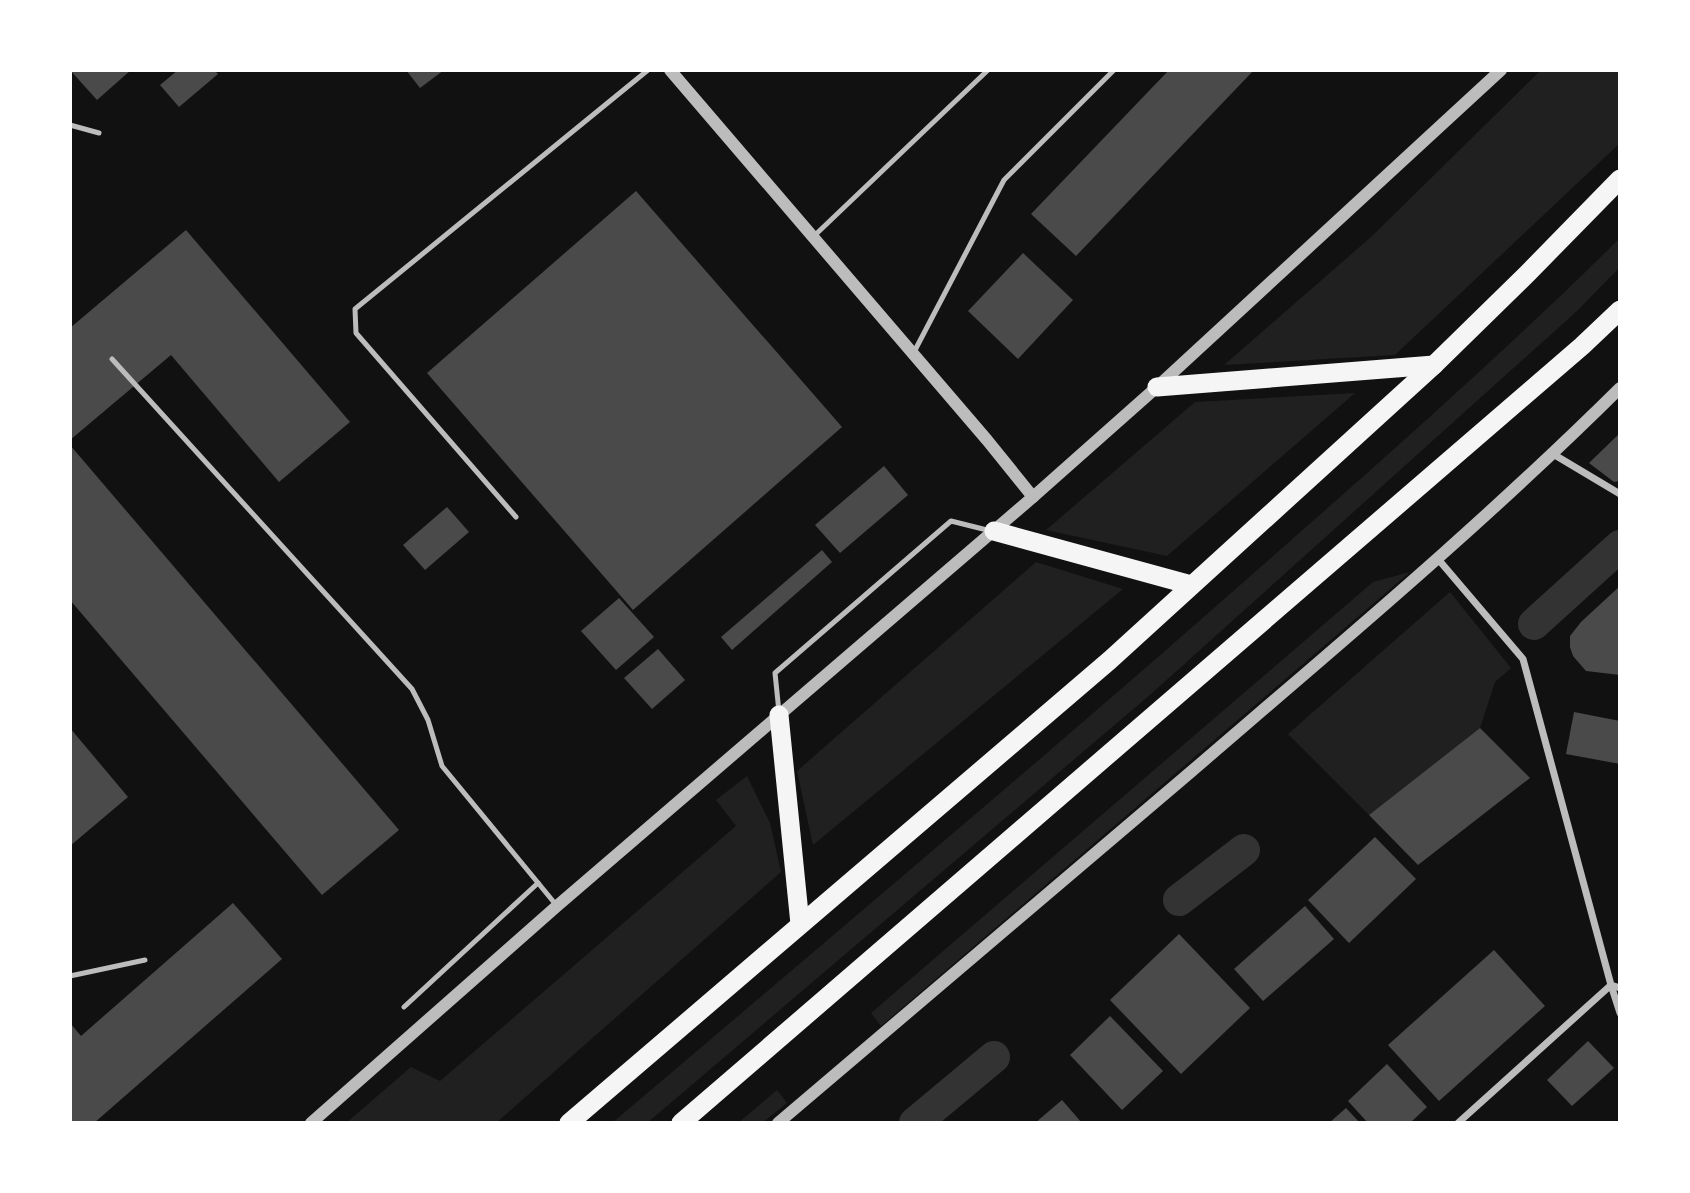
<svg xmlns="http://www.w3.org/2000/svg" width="1690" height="1193" viewBox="0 0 1690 1193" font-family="Arial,sans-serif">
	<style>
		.green { fill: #202020 }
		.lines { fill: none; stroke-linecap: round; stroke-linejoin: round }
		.canal { stroke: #333; stroke-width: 32 }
		.building { fill: #4a4a4a }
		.service { stroke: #bcbcbc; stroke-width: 5 }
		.minor { stroke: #bcbcbc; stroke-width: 7 }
		.tertiary { stroke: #bcbcbc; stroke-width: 12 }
		.trunk { stroke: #f5f5f5; stroke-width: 19 }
	</style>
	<rect width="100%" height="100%" fill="#111"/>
	<g class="green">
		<path d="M1541 70H1620V143L1395 355 1224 365 1371 237Z"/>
		<path d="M1620 238V267L1577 311 1151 694 647 1123H612C833 935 1055 749 1272 557 1390 453 1508 349 1620 238Z"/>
		<path d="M1355 393 1167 556 1046 530 1195 402Z"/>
		<path d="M1036 562 1123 589 813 845 797 771Z"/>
		<path d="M1410 572 881 1026 871 1013 1373 582Z"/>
		<path d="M1450 592 1511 668 1495 682 1480 728 1369 815 1288 734Z"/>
		<path d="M747 776 770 823 781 872 496 1123H346L411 1067 440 1081 736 826 716 800Z"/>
		<path d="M777 1090 787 1103 762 1123H738Z"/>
	</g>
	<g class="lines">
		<g class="canal">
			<path d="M1534 624 1620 546"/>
			<path d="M1179 900 1244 850"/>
			<path d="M915 1123 994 1057"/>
		</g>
	</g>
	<g class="building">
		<path d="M70 70H131L97 100Z"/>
		<path d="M178 70H214L218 74 179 107 160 85Z"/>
		<path d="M406 70H444L420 88Z"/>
		<path d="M1169 70H1254L1076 256 1031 214Z"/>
		<path d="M636 191 842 427 633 610 427 373Z"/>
		<path d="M186 230 350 422 279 482 171 355 70 440V328Z"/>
		<path d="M1023 253 1073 300 1018 359 968 311Z"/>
		<path d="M1620 433V481L1614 482 1589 463Z"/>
		<path d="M70 445 399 830 322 895 70 600Z"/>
		<path d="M884 466 908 495 840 553 815 525Z"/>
		<path d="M447 507 469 532 425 570 403 545Z"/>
		<path d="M822 550 832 562 732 650 721 637Z"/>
		<path d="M1620 586V675L1586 671 1573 656 1570 647V636L1581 622Z"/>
		<path d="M619 598 654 637 616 670 581 631Z"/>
		<path d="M658 649 685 680 652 709 624 678Z"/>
		<path d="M1574 712 1620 721V764L1566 754Z"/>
		<path d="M70 728 128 797 70 846Z"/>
		<path d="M1480 728 1530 778 1418 865 1369 815Z"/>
		<path d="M1375 837 1416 879 1349 943 1308 900Z"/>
		<path d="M233 903 282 959 94 1123H70V1023L81 1036Z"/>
		<path d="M1305 906 1334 939 1263 1001 1234 969Z"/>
		<path d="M1179 934 1250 1008 1181 1074 1110 1000Z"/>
		<path d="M1494 950 1545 1006 1439 1101 1388 1045Z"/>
		<path d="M1110 1016 1163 1071 1122 1110 1070 1055Z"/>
		<path d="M1588 1041 1614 1068 1572 1106 1547 1080Z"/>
		<path d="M1387 1064 1427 1107 1410 1123H1368L1348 1101Z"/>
		<path d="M1062 1100 1082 1123H1035Z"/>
		<path d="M1346 1108 1360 1123H1329Z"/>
	</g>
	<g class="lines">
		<g class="service">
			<path d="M70 125 99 133"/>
			<path d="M813 237 988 70"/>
			<path d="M913 354 1004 180 1114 70"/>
			<path d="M112 359 412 689 428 720 442 766 557 906"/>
			<path d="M516 517 356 333 355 309 648 70"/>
			<path d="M779 712 775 673 951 521 991 531"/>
			<path d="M70 976 145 960"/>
			<path d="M404 1007 538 883"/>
		</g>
		<g class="minor">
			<path d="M1553 454 1620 494"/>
			<path d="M1438 559 1523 659 1611 985 1620 988"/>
			<path d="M1458 1123 1611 985 1620 1013"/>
		</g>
		<g class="tertiary">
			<path d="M670 70 987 440 1033 497"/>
			<path d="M311 1123 557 906 1033 497 1157 387 1501 70"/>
			<path d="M778 1123C938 988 1098 852 1257 715 1381 609 1504 503 1620 388"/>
		</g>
		<g class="trunk">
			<path d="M1157 387 1434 365"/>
			<path d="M994 531 1191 585"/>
			<path d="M779 715 800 924"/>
			<path d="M569 1123 1110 660 1434 365 1527 274 1620 179"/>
			<path d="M681 1123 1582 346 1620 310"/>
		</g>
	</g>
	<rect width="1690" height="1193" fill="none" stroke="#ffffff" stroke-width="144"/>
</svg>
